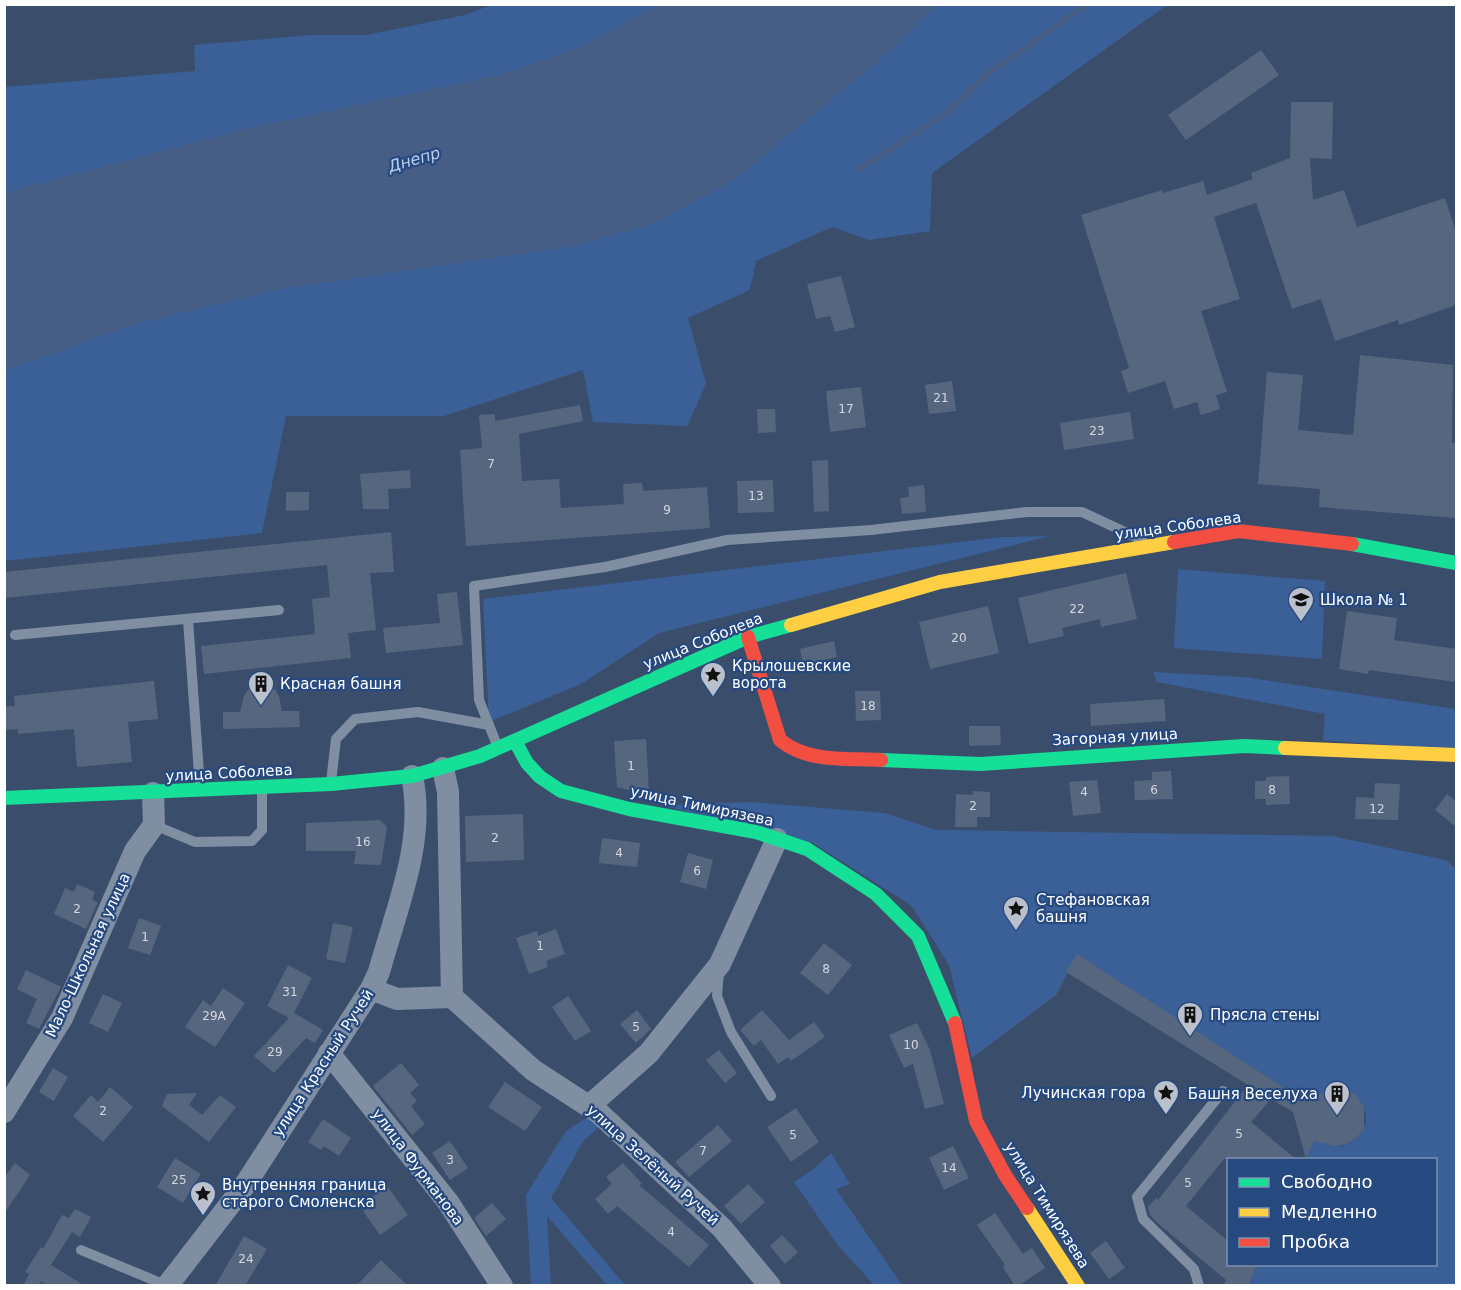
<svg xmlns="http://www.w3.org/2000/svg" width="1461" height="1290" viewBox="0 0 1461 1290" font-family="'DejaVu Sans',sans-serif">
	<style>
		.green { fill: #3b5f97 }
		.water { fill: #465e85 }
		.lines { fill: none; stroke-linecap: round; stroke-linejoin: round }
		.stream { stroke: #465e85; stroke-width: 6 }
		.building { fill: #56667e }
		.lane { stroke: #808ea2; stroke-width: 10 }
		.street { stroke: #808ea2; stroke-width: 22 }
		.fast { stroke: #16e098; stroke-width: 14 }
		.slow { stroke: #ffcf43; stroke-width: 14 }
		.jam { stroke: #f24e42; stroke-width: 14 }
		.labels { text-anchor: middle; stroke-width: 4.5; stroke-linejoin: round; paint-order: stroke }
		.number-label { font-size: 12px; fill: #d5d9df }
		.street-label { font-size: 15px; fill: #fff; stroke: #264980 }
		.poi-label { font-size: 15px; fill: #fff; stroke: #264980; text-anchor: start }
		.water-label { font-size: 16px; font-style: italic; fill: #b9ceee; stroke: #264980 }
	</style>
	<rect width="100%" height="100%" fill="#3a4e6c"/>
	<g class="green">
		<path d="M491 5H660L579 48 500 75 250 128 5 193V87L195 71 194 45 312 35H366L465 15Z"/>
		<path d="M936 5H1167L932 173 930 231 869 240 832 227 756 261 750 290 688 318 706 384 687 426 593 422 583 370 444 416H286L262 533 5 561 4 370 142 322 279 289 572 246 652 224 734 180 891 50Z"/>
		<path d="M1050 536 659 633 581 684 489 722 483 599 1002 537Z"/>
		<path d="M1178 569 1325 581 1322 659 1174 648Z"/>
		<path d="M1153 672 1244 677 1456 709V750L1323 740 1325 714 1157 682Z"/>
		<path d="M751 802 885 813 936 830 1332 836 1446 860 1456 869V1285H1248L1258 1265 1436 1264V1160L1305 1159 1315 1137C1326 1145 1337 1149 1350 1143 1391 1121 1344 1058 1310 1105L1077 955 1056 995 972 1058 949 965 912 906 813 843 660 805Z"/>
		<path d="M588 1117 600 1126 584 1140 551 1198 625 1285H607L547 1216 551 1285H531L526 1195 566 1131Z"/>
		<path d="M831 1153 850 1184 836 1189 902 1285H874L837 1244 794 1182 811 1171Z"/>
	</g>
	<path class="water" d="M660 5H936L891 50 734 180 652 224 572 246 279 289 142 322 5 370V193L250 128 500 75 579 48Z"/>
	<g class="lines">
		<path class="stream" d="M859 169 946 114 989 73 1088 4"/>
	</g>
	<g class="building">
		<path d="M1261 50 1279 75 1186 140 1168 115Z"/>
		<path d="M1291 102H1333L1332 159 1310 158 1313 200 1344 190 1357 227 1445 198 1456 232V305L1399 325 1398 320 1335 341 1321 299 1292 309 1256 203 1214 217 1240 299 1201 311 1227 392 1216 395 1220 409 1201 415 1197 402 1174 409 1165 381 1128 393 1121 371 1129 368 1081 215 1162 190 1163 193 1203 181 1207 195 1253 179 1251 173 1290 158Z"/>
		<path d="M841 276 855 327 835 332 830 316 816 319 807 284Z"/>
		<path d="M1360 355 1453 365 1452 443H1456V518L1319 507 1320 489 1258 484 1267 372 1303 375 1298 430 1353 435Z"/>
		<path d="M952 381 956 411 929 414 925 385Z"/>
		<path d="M861 387 866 427 830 432 826 391Z"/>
		<path d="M580 405 583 421 519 434 522 481 559 479 561 508 624 504 623 484 642 483 643 491 707 487 710 528 466 546 460 450 482 448 479 415 495 414V421Z"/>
		<path d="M757 409H775L776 432 758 433Z"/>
		<path d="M1130 412 1134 439 1064 450 1060 423Z"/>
		<path d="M828 460 829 511 814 512 812 461Z"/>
		<path d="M410 470 411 488 388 489 389 509H363L360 474Z"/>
		<path d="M773 480 774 512 738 513 737 481Z"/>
		<path d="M924 485 926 512 902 514 900 498 909 497 908 487Z"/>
		<path d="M286 492H309V510L286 511Z"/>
		<path d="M391 532 394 572 370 573 376 630 348 633 351 658 204 674 201 646 315 634 312 599 330 597 327 565 4 598V572Z"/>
		<path d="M1126 573 1137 619 1101 627 1100 619 1062 628 1064 636 1029 644 1018 598Z"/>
		<path d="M457 592 463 645 386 653 383 628 440 623 437 594Z"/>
		<path d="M988 606 999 653 930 669 919 622Z"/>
		<path d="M1347 611 1397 618 1394 640 1456 649V682L1369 670 1368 674 1339 669Z"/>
		<path d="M834 641 837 657 803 665 800 649Z"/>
		<path d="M261 669 279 696 282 711H299L300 727 223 729V712H240L244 696Z"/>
		<path d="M154 681 158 719 128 722 132 762 77 767 74 729 18 734V729L4 730V707L15 706 14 696Z"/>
		<path d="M855 691H880L881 720 856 721Z"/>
		<path d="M1164 699 1166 721 1091 726 1090 704Z"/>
		<path d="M969 726H1000L1001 745 969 746Z"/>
		<path d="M646 739 649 791 637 792 617 787 614 741Z"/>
		<path d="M1171 771 1173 799 1135 800 1134 781 1152 780V772Z"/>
		<path d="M1289 776 1290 804 1266 805V799H1255V781H1266V777Z"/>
		<path d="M1097 780 1101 813 1073 816 1069 782Z"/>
		<path d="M1375 783 1400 784 1398 820 1355 819 1356 797 1374 798Z"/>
		<path d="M973 791 990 792V817H977V827H955L956 794 973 795Z"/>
		<path d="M1447 794 1456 801V827L1435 810Z"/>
		<path d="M523 814 524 860 466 862 465 816Z"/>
		<path d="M380 820 387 827 381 865 354 864 356 851H306V823Z"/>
		<path d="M602 838 640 843 637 867 599 863Z"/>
		<path d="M688 853 713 860 706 889 680 882Z"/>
		<path d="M77 884 95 892 92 900 98 902 86 929 54 914 65 888 74 892Z"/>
		<path d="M139 918 161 926 150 955 128 948Z"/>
		<path d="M333 923 353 927 345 963 326 959Z"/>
		<path d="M556 929 565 954 546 961 548 967 529 974 516 938 537 931 538 936Z"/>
		<path d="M824 943 852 965 828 995 800 973Z"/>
		<path d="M1077 954 1306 1102 1326 1090 1338 1088 1349 1090 1358 1097 1364 1107V1129L1357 1138 1347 1144 1336 1146 1314 1141 1306 1159 1293 1112 1271 1099 1251 1122 1297 1160 1224 1159 1186 1206 1228 1241V1264H1258L1248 1286H1223L1226 1280 1161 1226 1150 1215 1148 1207 1156 1198 1158 1200 1248 1085 1066 972Z"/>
		<path d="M288 965 312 978 294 1013 323 1030 315 1043 306 1038 274 1073 254 1056 289 1018 267 1006Z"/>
		<path d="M26 970 61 987 39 1029 26 1023 37 999 17 989Z"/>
		<path d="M223 988 245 1003 215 1047 185 1027 203 1000 211 1006Z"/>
		<path d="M103 994 122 1003 108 1032 89 1023Z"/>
		<path d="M568 996 591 1031 575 1041 552 1007Z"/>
		<path d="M637 1010 651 1029 636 1043 620 1024Z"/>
		<path d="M762 1010 789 1040 814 1022 825 1037 791 1061 788 1057 778 1064 761 1040 754 1046 740 1030Z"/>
		<path d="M917 1023 930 1050 944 1104 925 1109 913 1064 904 1068 889 1035Z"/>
		<path d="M719 1050 737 1073 725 1083 706 1060Z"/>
		<path d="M401 1063 419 1085 410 1093 417 1101 411 1106 425 1124 412 1135 373 1086Z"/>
		<path d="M53 1068 68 1077 54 1101 39 1092Z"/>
		<path d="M505 1082 542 1107 525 1131 488 1107Z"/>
		<path d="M110 1087 133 1107 103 1142 73 1116 91 1095 98 1102Z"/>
		<path d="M197 1093 189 1105 202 1115 220 1095 236 1107 209 1142 162 1106 167 1094Z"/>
		<path d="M796 1108 819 1142 791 1162 767 1127Z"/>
		<path d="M323 1119 351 1138 339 1156 324 1146 321 1150 308 1142Z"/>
		<path d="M718 1125 732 1141 689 1177 675 1162Z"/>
		<path d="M450 1141 468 1168 450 1180 432 1153Z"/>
		<path d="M953 1146 969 1178 944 1190 929 1158Z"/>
		<path d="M175 1158 201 1174 183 1203 157 1187Z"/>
		<path d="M15 1163 30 1175 4 1214V1178Z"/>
		<path d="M623 1163 642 1184 639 1185 709 1245 689 1267 617 1206 608 1214 595 1199 612 1184 606 1177Z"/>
		<path d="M748 1184 765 1202 741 1224 724 1206Z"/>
		<path d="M387 1186 408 1215 380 1235 363 1211 372 1204 369 1199Z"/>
		<path d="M492 1203 506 1219 486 1236 474 1218Z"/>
		<path d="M75 1209 91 1217 80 1237 72 1232 51 1265 85 1286H48L41 1281 39 1286H23L29 1274 25 1272 41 1247 43 1249 62 1215 69 1218Z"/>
		<path d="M995 1213 1023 1254 1032 1248 1045 1268 1018 1286H1015L1003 1267 1005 1265 977 1225Z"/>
		<path d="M782 1235 798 1252 785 1264 770 1246Z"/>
		<path d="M244 1236 267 1249 245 1286H215Z"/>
		<path d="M1106 1241 1125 1268 1109 1279 1090 1253Z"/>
		<path d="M381 1260 408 1286H356Z"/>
	</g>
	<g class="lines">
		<g class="lane">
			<path d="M188 620 200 787"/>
			<path d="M15 635 279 610"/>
			<path d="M497 745 479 700 474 586 605 567 727 540 871 530 1027 512H1082L1142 540"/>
			<path d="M331 782 336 739 355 719 418 712 489 725"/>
			<path d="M154 825 195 842 252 841 262 830V788"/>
			<path d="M719 971 717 996 731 1032 771 1096"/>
			<path d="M81 1250 168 1286"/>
			<path d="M1199 1286 1194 1269 1143 1219 1137 1197 1223 1091"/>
		</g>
		<g class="street">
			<path d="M443 768 448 792 452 997 533 1070 599 1113 722 1228 770 1286"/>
			<path d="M371 989 397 999 452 997"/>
			<path d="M329 1053 448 1202 502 1286"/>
			<path d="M589 1106 649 1053 720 964 777 839"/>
			<path d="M4 1112 62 1018 135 851 154 825 153 793"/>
			<path d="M167 1286 245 1185 371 989 379 972C396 909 426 842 412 776"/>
		</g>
		<g class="fast">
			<path d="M1352 544 1456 563"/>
			<path d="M515 741 527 763 540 777 561 791 629 809 756 832 807 849 876 894 918 936 955 1023"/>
			<path d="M881 760 980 764 1244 746 1285 748"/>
			<path d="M4 798 331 784 412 776 480 756 748 637 791 625"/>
		</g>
		<g class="slow">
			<path d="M791 625 940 582 1174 542"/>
			<path d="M1285 748 1456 755"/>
			<path d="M1027 1208 1078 1286"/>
		</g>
		<g class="jam">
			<path d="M1174 542 1238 531 1352 544"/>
			<path d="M748 637 780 740C808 763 846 758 881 760"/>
			<path d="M955 1023 976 1121 1005 1175 1027 1208"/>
		</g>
	</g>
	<defs>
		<symbol id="school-pin" viewBox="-11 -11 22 30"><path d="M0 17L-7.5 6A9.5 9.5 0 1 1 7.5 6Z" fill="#bac1cc" stroke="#264980"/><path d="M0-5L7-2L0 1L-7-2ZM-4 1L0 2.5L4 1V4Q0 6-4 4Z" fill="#111"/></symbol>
		<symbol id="sight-pin" viewBox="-11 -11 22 30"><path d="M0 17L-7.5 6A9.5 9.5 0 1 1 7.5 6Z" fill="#bac1cc" stroke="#264980"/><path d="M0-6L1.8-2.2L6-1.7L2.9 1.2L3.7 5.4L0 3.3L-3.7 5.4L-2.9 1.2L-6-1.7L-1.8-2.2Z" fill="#111"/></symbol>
		<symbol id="building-pin" viewBox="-11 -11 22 30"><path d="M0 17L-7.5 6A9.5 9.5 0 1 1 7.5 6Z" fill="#bac1cc" stroke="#264980"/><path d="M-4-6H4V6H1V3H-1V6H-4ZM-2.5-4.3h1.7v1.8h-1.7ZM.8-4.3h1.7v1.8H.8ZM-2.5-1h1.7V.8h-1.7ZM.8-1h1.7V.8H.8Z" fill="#111"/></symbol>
	</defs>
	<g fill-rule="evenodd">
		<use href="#school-pin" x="1286" y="585" width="30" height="40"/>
		<use href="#sight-pin" x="698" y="660" width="30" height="40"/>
		<use href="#building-pin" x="246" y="669" width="30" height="40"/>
		<use href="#sight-pin" x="1001" y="894" width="30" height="40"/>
		<use href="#building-pin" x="1175" y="1000" width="30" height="40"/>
		<use href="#sight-pin" x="1151" y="1078" width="30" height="40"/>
		<use href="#building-pin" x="1322" y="1079" width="30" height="40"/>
		<use href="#sight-pin" x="188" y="1179" width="30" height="40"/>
	</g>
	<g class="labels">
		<g class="number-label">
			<text x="941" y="402">21</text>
			<text x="846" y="413">17</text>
			<text x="1097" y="435">23</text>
			<text x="491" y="468">7</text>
			<text x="756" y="500">13</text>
			<text x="667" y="514">9</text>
			<text x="1077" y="613">22</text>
			<text x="959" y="642">20</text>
			<text x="868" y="710">18</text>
			<text x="631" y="770">1</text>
			<text x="1154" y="794">6</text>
			<text x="1272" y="794">8</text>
			<text x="1084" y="796">4</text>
			<text x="973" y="810">2</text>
			<text x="1377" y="813">12</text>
			<text x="495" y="842">2</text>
			<text x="363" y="846">16</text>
			<text x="619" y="857">4</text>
			<text x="697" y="875">6</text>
			<text x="77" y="913">2</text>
			<text x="145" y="941">1</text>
			<text x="540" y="950">1</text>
			<text x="826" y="973">8</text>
			<text x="290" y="996">31</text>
			<text x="214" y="1020">29А</text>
			<text x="636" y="1031">5</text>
			<text x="911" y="1049">10</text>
			<text x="275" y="1056">29</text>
			<text x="103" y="1115">2</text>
			<text x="1239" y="1138">5</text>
			<text x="793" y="1139">5</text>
			<text x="703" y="1155">7</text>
			<text x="450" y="1164">3</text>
			<text x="949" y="1172">14</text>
			<text x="179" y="1184">25</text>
			<text x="1188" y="1187">5</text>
			<text x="671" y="1236">4</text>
			<text x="246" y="1263">24</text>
		</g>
		<g class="street-label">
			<text transform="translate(1178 526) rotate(-8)" y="5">улица Соболева</text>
			<text transform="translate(703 641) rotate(-22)" y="5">улица Соболева</text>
			<text transform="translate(1115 737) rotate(-3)" y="5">Загорная улица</text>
			<text transform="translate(229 773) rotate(-3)" y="5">улица Соболева</text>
			<text transform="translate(702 806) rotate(12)" y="5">улица Тимирязева</text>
			<text transform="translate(88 955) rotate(-65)" y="5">Мало-Школьная улица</text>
			<text transform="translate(323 1063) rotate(-57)" y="5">улица Красный Ручей</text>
			<text transform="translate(653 1165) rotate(42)" y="5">улица Зелёный Ручей</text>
			<text transform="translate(418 1167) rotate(53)" y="5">улица Фурманова</text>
			<text transform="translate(1047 1205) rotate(58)" y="5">улица Тимирязева</text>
		</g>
		<g class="poi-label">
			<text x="1320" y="605">Школа № 1</text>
			<text x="732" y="671">Крылошевские<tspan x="732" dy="17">ворота</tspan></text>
			<text x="280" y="689">Красная башня</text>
			<text x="1036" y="905">Стефановская<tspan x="1036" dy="17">башня</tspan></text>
			<text x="1210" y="1020">Прясла стены</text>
			<text x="1146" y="1098" text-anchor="end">Лучинская гора</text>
			<text x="1318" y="1099" text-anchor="end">Башня Веселуха</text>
			<text x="222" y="1190">Внутренняя граница<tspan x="222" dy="17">старого Смоленска</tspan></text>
		</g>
		<g class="water-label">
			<text transform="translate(414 159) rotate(-16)" y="6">Днепр</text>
		</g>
	</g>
	<rect width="1461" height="1290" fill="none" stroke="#ffffff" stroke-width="12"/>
	<rect x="1227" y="1158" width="210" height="108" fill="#264980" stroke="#7d92b3" stroke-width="1.5"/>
	<rect x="1239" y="1178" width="30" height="9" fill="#16e098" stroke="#7d92b3" stroke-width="1.5"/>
	<text x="1281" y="1188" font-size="18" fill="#ffffff">Свободно</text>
	<rect x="1239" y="1208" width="30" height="9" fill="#ffcf43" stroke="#7d92b3" stroke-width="1.5"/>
	<text x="1281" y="1218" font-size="18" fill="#ffffff">Медленно</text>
	<rect x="1239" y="1238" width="30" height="9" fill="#f24e42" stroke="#7d92b3" stroke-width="1.5"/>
	<text x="1281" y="1248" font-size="18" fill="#ffffff">Пробка</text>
</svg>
